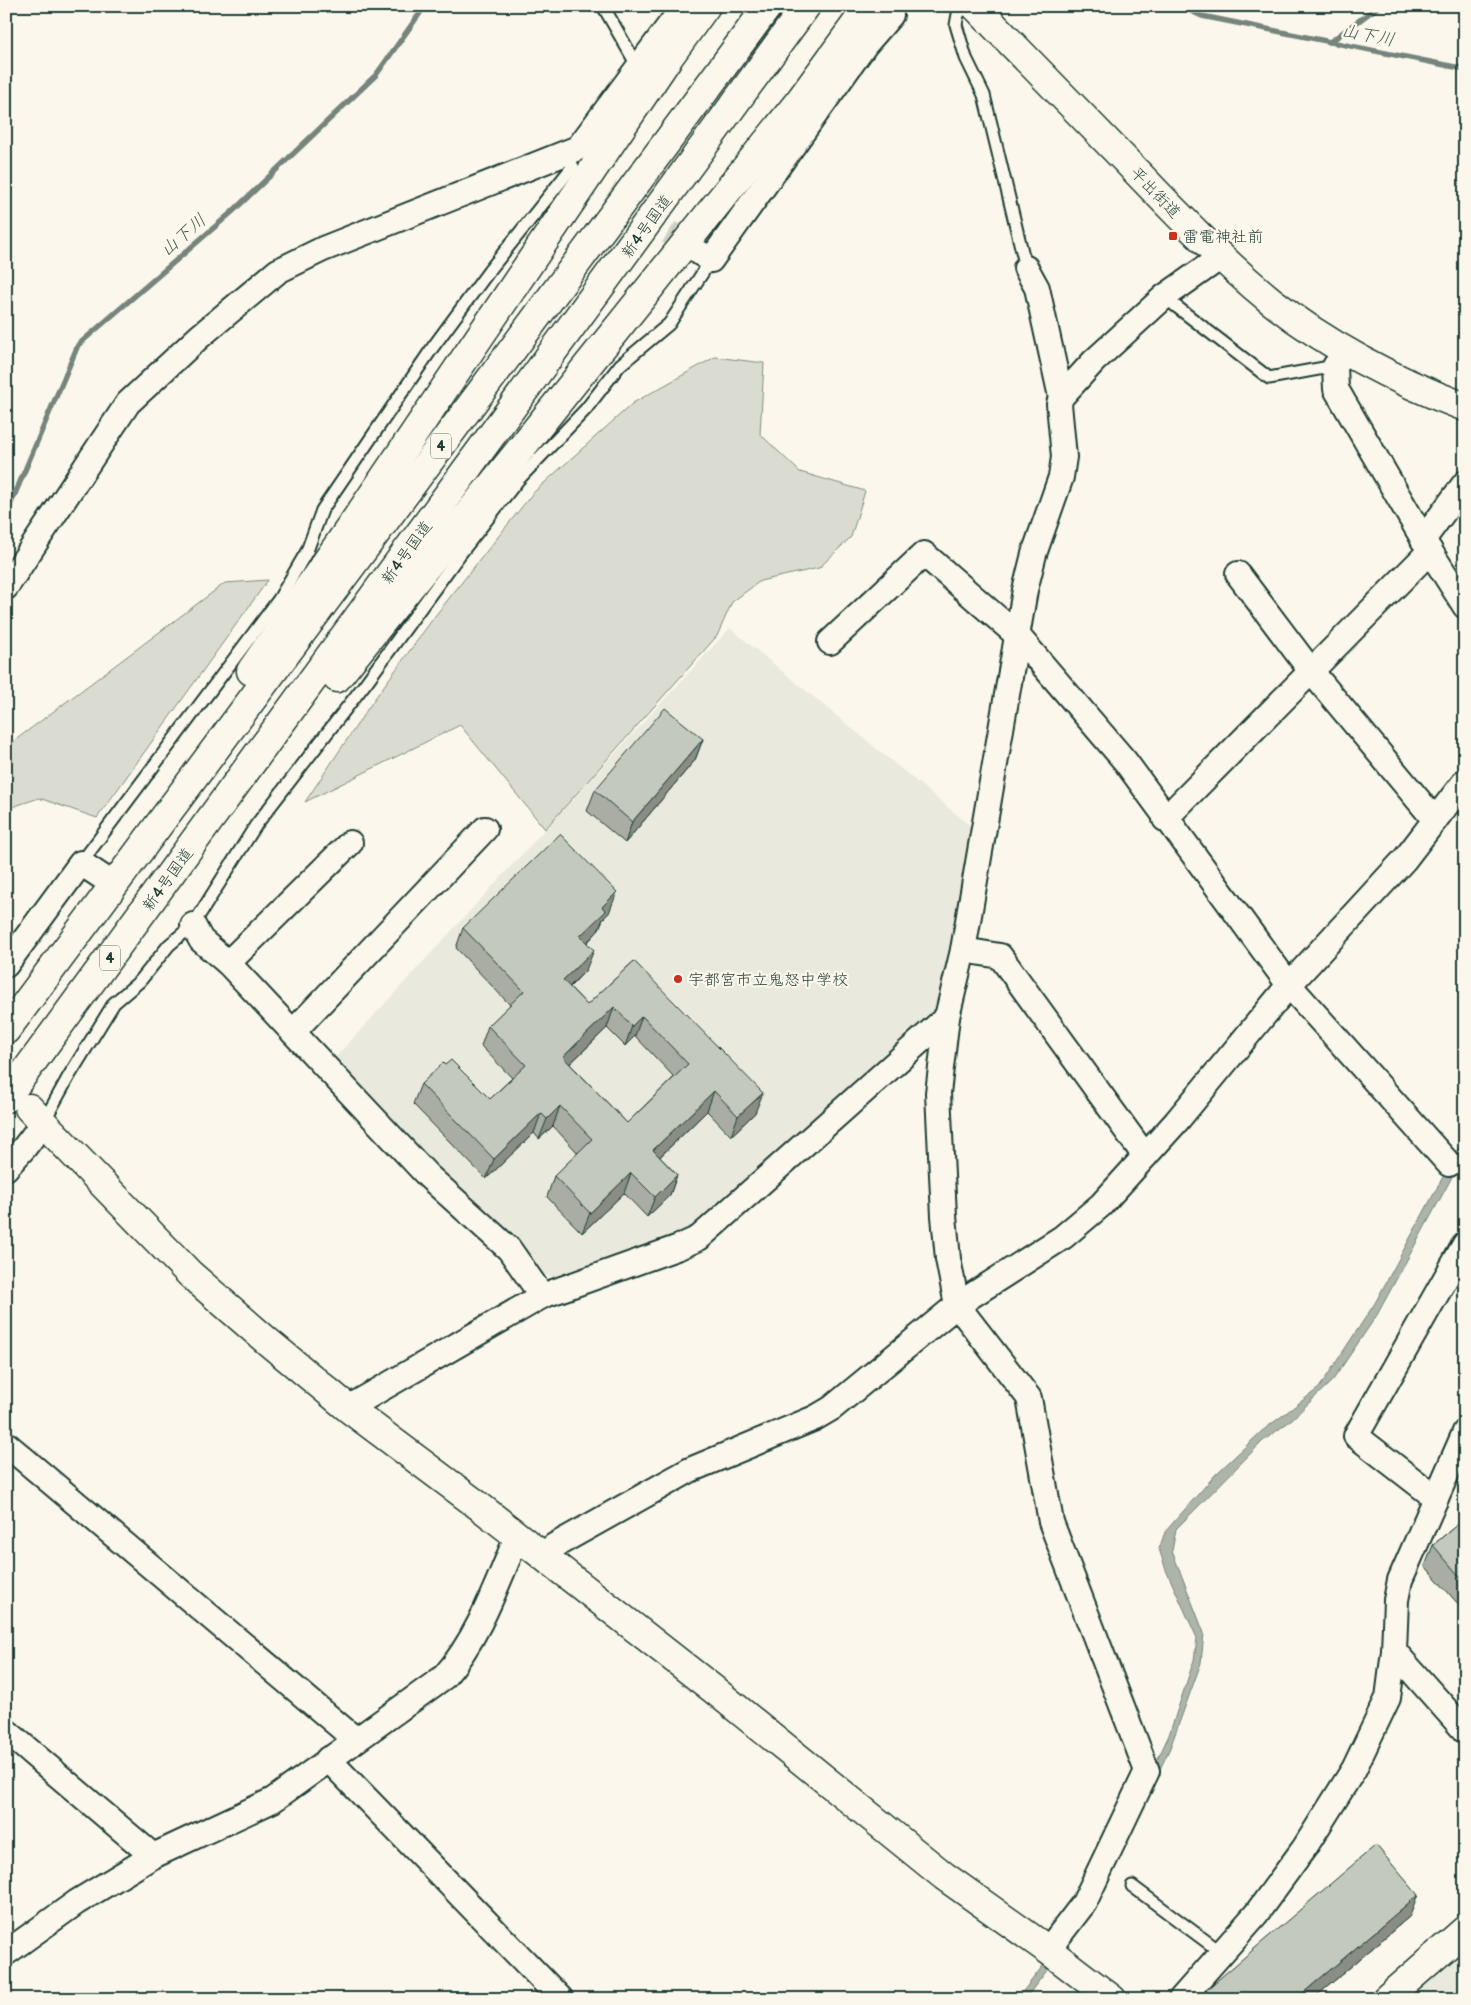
<svg xmlns="http://www.w3.org/2000/svg" width="1471" height="2005" viewBox="0 0 1471 2005" font-family="'Balsamiq Sans','Klee One',sans-serif">
	<style>
		.built { fill: #eae9de }
		.green { fill: #dbdcd1; stroke: #7d8c82 }
		.water { fill: #adb4aa; stroke: #74847b }
		.lines { fill: none; stroke-linecap: round; stroke-linejoin: round }
		.stream { stroke: #74847b; stroke-width: 5.5 }
		.street-tunnel { stroke: #cfd2c7; stroke-width: 24; stroke-dasharray: 24 12; stroke-linecap: butt }
		.lane-casing { stroke: #1f3d34; stroke-width: 15 }
		.street-casing { stroke: #1f3d34; stroke-width: 28 }
		.secondary-casing { stroke: #1f3d34; stroke-width: 31 }
		.highway-casing { stroke: #1f3d34; stroke-width: 31 }
		.lane { stroke: #fbf7ec; stroke-width: 11 }
		.street { stroke: #fbf7ec; stroke-width: 24 }
		.secondary { stroke: #fbf7ec; stroke-width: 28 }
		.highway { stroke: #fbf7ec; stroke-width: 28 }
		.wall { fill: #a9ada3; stroke: #1f3d34; fill-rule: evenodd }
		.shaded-wall { fill: #898d85; stroke: #1f3d34 }
		.building { fill: #c4c9be; stroke: #1f3d34; fill-rule: evenodd }
		.poi-dot { fill: #c8321e; stroke: #fbf7ec; stroke-width: 2 }
		.labels { text-anchor: middle; stroke-width: 4.5; stroke-linejoin: round; paint-order: stroke }
		.shield { fill: #fbf7ec; stroke: #61756b; stroke-width: 1 }
		.shield-label { font-size: 15px; font-weight: bold; fill: #1f3d34 }
		.street-label { font-size: 16px; fill: #1f3d34; stroke: #fbf7ec }
		.poi-label { font-size: 16px; fill: #1f3d34; stroke: #fbf7ec; text-anchor: start }
		.water-label { font-size: 18px; font-style: italic; fill: #425b52; stroke: #fbf7ec }
	</style>
	<rect width="100%" height="100%" fill="#fbf7ec"/>
	<filter id="ink" filterUnits="userSpaceOnUse"><feTurbulence type="fractalNoise" baseFrequency=".02" numOctaves="2"/><feDisplacementMap in="SourceGraphic" scale="10" xChannelSelector="R" yChannelSelector="G"/><feConvolveMatrix kernelMatrix="1 2 1 2 8 2 1 2 1" color-interpolation-filters="sRGB"/></filter>
	<g filter="url(#ink)">
		<g class="built">
			<path d="M730 628 973 828 942 1007 688 1230 611 1263 559 1278 540 1274 514 1236 433 1164 333 1060Z"/>
			<path d="M1465 1948V1999H1407Z"/>
		</g>
		<g class="green">
			<path d="M715 357 764 363 760 434 800 472 865 491 851 537 819 568 760 581 732 602 717 636 545 829 460 725 305 802 373 701 435 616 533 493 633 403Z"/>
			<path d="M268 580 97 818 39 798 6 809V747L225 583Z"/>
		</g>
		<path class="water" d="M1465 1136 1464 1155 1377 1315 1333 1380 1290 1421 1263 1441 1176 1529 1172 1551 1204 1633 1201 1663 1170 1748 1092 1912 1025 1999H1017L1088 1908 1169 1735 1194 1660 1197 1638 1166 1570 1159 1549 1165 1532 1215 1475 1262 1431 1319 1388 1375 1303Z"/>
		<g class="lines">
			<g class="stream">
				<path d="M1180 6 1202 16 1465 69"/>
				<path d="M1330 42 1379 6"/>
				<path d="M6 515 78 345 232 212 376 75 425 6"/>
			</g>
			<path class="street-tunnel" d="M579 172 700 253"/>
			<defs>
				<g id="lane">
					<path d="M603 6 638 67"/>
					<path d="M967 6 958 14 956 25 966 58 984 95 1026 268"/>
					<path d="M1164 297 1269 378 1335 366"/>
					<path d="M81 863 279 599 307 551 322 510 433 347 489 271 573 166"/>
					<path d="M43 1123 69 1076 114 1003 140 981 169 945 193 925 256 825 365 684 460 554 518 480 586 409 620 365 669 324 711 260"/>
					<path d="M1132 1886 1222 1953"/>
				</g>
				<g id="street">
					<path d="M700 253 711 260 865 45 891 15"/>
					<path d="M1026 268 1037 288 1061 397"/>
					<path d="M1346 351 1335 366 1336 389 1430 551 1465 606"/>
					<path d="M1423 540 1465 483"/>
					<path d="M1238 574 1311 671 1435 820"/>
					<path d="M6 587 128 403 199 337 278 271 323 249 578 148 684 6"/>
					<path d="M830 642 924 554 1018 636 1125 761 1289 985 1449 1164"/>
					<path d="M1165 819 1430 551"/>
					<path d="M193 925 201 940 228 963 428 1176 509 1249 542 1296"/>
					<path d="M963 950 1000 956 1145 1156"/>
					<path d="M228 963 350 843"/>
					<path d="M6 965 81 863 114 885"/>
					<path d="M293 1032 485 829"/>
					<path d="M6 1168 24 1148 43 1123"/>
					<path d="M348 1408 542 1296 679 1247 699 1238 947 1017"/>
					<path d="M6 1444 356 1740"/>
					<path d="M1436 1498 1356 1436 1465 1244"/>
					<path d="M541 1556 554 1546 690 1470 815 1418 832 1408 957 1305 1063 1237 1101 1205 1176 1122 1289 985 1405 859 1465 781"/>
					<path d="M1394 1651 1465 1731"/>
					<path d="M6 1731 153 1856 273 1800 444 1677C479 1637 496 1586 517 1537"/>
					<path d="M328 1759 561 1999"/>
					<path d="M1048 1950 1084 1903 1147 1771 1051 1522 1029 1398 957 1305 948 1259 944 1216 938 1093 947 1017 963 950 1025 590 1034 554 1061 477 1064 457 1059 404 1061 397 1094 361 1164 297 1221 257"/>
					<path d="M6 1953 77 1902 153 1856"/>
					<path d="M1181 1999 1256 1914 1305 1847 1354 1769 1388 1698 1394 1651 1396 1600 1400 1580 1465 1432"/>
				</g>
				<g id="secondary">
					<path d="M975 6C1027 60 1079 113 1131 166 1175 212 1220 259 1270 300 1328 346 1396 381 1465 407"/>
					<path d="M29 1108 190 1274 267 1341 348 1408 479 1506 713 1689 944 1876 1048 1950 1112 1999"/>
					<path d="M1386 1999 1465 1930"/>
				</g>
				<g id="highway">
					<path d="M251 671 365 506 669 57 706 6"/>
					<path d="M337 678 801 99 869 6"/>
					<path d="M6 1030 768 6"/>
					<path d="M6 1098 806 6"/>
				</g>
			</defs>
			<use href="#lane" class="lane-casing"/>
			<use href="#street" class="street-casing"/>
			<use href="#secondary" class="secondary-casing"/>
			<use href="#highway" class="highway-casing"/>
			<use href="#lane" class="lane"/>
			<use href="#street" class="street"/>
			<use href="#secondary" class="secondary"/>
			<use href="#highway" class="highway"/>
		</g>
		<g class="wall">
			<path d="M703 739 695 760 625 843 587 811 595 790Z"/>
			<path d="M609 913 603 919 598 931 587 943 586 970 570 987 587 1005 634 961 755 1113 731 1136 707 1111 660 1157 677 1175 670 1195 647 1217 624 1193 582 1233 547 1197 554 1176 578 1153 553 1126 539 1139 534 1133 486 1179 413 1104 421 1084 445 1065 490 1099 512 1078 481 1046 488 1026 510 1005 456 948 463 928ZM607 1028 625 1046 635 1036 674 1077 627 1123 570 1064Z"/>
			<path d="M1465 1518V1612L1425 1566 1433 1545Z"/>
			<path d="M1465 1653V1678L1458 1671Z"/>
			<path d="M1410 1916 1313 1999H1203L1206 1990Z"/>
		</g>
		<g class="shaded-wall">
			<path d="M703 739 695 760 625 843 632 822Z"/>
			<path d="M617 892 609 913 603 919 598 931 573 956 580 936 602 907Z"/>
			<path d="M594 950 586 970 556 1000 563 980Z"/>
			<path d="M614 1007 607 1028 556 1077 563 1057Z"/>
			<path d="M642 1016 635 1036 625 1046 632 1026Z"/>
			<path d="M714 1091 707 1111 646 1170 653 1150Z"/>
			<path d="M763 1093 755 1113 731 1136 738 1116Z"/>
			<path d="M560 1106 553 1126 539 1139 547 1119Z"/>
			<path d="M541 1113 534 1133 486 1179 494 1159Z"/>
			<path d="M631 1173 624 1193 582 1233 590 1213Z"/>
			<path d="M677 1175 670 1195 647 1217 655 1197Z"/>
			<path d="M1418 1895 1410 1916 1313 1999H1296Z"/>
		</g>
		<g class="building">
			<path d="M665 708 703 739 632 822 595 790Z"/>
			<path d="M560 834 617 892 602 907 606 911 580 936 594 950 563 980 587 1005 634 961 763 1093 738 1116 714 1091 653 1150 677 1175 655 1197 631 1173 590 1213 554 1176 592 1139 560 1106 547 1119 541 1113 494 1159 421 1084 443 1063 445 1065 451 1060 490 1099 526 1065 488 1026 524 991 463 928ZM614 1007 632 1026 642 1016 688 1064 627 1123 563 1057Z"/>
			<path d="M1465 1518V1583L1433 1545Z"/>
			<path d="M1376 1845 1418 1895 1296 1999H1213L1206 1990Z"/>
			<path d="M1465 1988V1999H1453Z"/>
		</g>
	</g>
	<g class="poi-dot">
		<rect x="1168" y="231" width="10" height="10" rx="2.5"/>
		<circle cx="678" cy="979" r="5"/>
	</g>
	<g class="labels">
		<g class="shield">
			<rect x="431" y="433.5" width="20" height="25" rx="4"/>
			<rect x="100" y="945.5" width="20" height="25" rx="4"/>
		</g>
		<g class="shield-label">
			<text x="441" y="451">4</text>
			<text x="110" y="963">4</text>
		</g>
		<g class="street-label">
			<text transform="translate(1156 192) rotate(46)" y="6">平出街道</text>
			<text transform="translate(646 226) rotate(-54)" y="6">新4号国道</text>
			<text transform="translate(406 552) rotate(-54)" y="6">新4号国道</text>
			<text transform="translate(167 879) rotate(-54)" y="6">新4号国道</text>
		</g>
		<g class="poi-label">
			<text x="1183" y="242">雷電神社前</text>
			<text x="688" y="985">宇都宮市立鬼怒中学校</text>
		</g>
		<g class="water-label">
			<text transform="translate(1368 35) rotate(11)" y="6">山下川</text>
			<text transform="translate(183 235) rotate(-41)" y="6">山下川</text>
		</g>
	</g>
	<rect width="1471" height="2005" fill="none" stroke="#fbf7ec" stroke-width="25"/>
	<rect x="12" y="12" width="1446" height="1980" fill="none" stroke="#1f3d34" stroke-width="2" filter="url(#ink)"/>
</svg>
